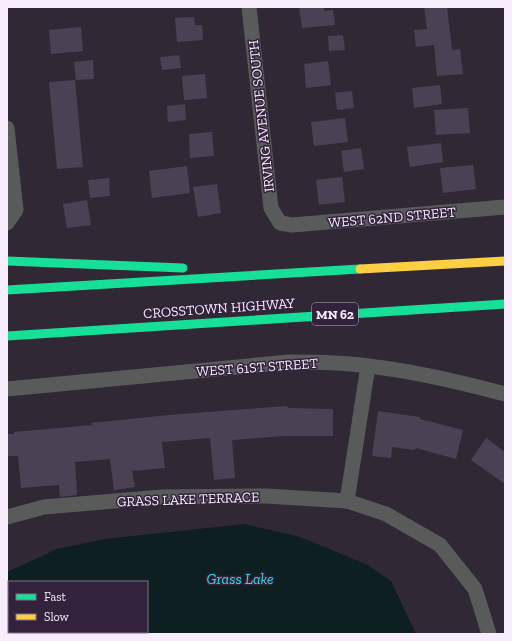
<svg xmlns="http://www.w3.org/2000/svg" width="512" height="641" viewBox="0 0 512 641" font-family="'Zilla Slab',serif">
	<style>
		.water { fill: #0e1f21; fill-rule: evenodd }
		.building { fill: #4b4155 }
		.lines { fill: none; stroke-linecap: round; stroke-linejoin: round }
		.street { stroke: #595a5a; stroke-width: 15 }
		.fast { stroke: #16e098; stroke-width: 9 }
		.slow { stroke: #ffcf43; stroke-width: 9 }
		.labels { text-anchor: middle; stroke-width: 3; stroke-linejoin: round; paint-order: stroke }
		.shield { fill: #32223b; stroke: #bcb0c3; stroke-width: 1 }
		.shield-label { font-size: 13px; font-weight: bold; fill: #f7edfd }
		.street-label { font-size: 14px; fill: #f7edfd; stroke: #32223b }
		.water-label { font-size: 15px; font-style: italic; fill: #36d6de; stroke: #32223b }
	</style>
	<rect width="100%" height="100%" fill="#312835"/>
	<path class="water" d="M244 524 300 537 368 565 391 581 416 634H7V572L57 549 105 539ZM9 582H147V632H9Z"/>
	<g class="building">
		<path d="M299 7H324V11L333 10 335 25 302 28Z"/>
		<path d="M424 7H447L452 50 460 49 463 74 437 76 434 45 416 47 414 30 427 29Z"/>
		<path d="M194 17 195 25H202L203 40 177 42 175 18Z"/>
		<path d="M81 27 83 51 51 54 49 30Z"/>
		<path d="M343 35 345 50 329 51 328 36Z"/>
		<path d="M179 55 181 68 162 70 160 57Z"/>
		<path d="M93 60 94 79 76 80 74 62Z"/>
		<path d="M328 61 331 85 306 88 304 64Z"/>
		<path d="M205 74 207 98 184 100 182 76Z"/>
		<path d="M75 80 83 167 57 169 49 82Z"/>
		<path d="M440 85 442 104 414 108 412 88Z"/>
		<path d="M352 91 354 108 337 110 335 93Z"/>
		<path d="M185 104 186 120 168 122 167 106Z"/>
		<path d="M468 108 470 133 436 135 434 110Z"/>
		<path d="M345 118 348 142 314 146 311 122Z"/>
		<path d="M212 132 214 156 190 158 189 134Z"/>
		<path d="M441 143 443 162 410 167 407 147Z"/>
		<path d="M361 148 364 169 344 172 341 151Z"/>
		<path d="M473 165 476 189 443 193 440 168Z"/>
		<path d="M187 166 190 193 152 198 149 171Z"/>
		<path d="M342 177 345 202 319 205 316 180Z"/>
		<path d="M109 178 110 196 90 198 88 180Z"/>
		<path d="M217 184 221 213 198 217 193 187Z"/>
		<path d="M87 200 91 225 67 228 63 204Z"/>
		<path d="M287 406 288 408 333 409V436H284L232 440 235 478 214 480 210 438 162 442 165 468 132 471 135 487 114 490 110 459 75 462 77 495 60 497 59 485 21 488 18 456H7V434H14V432L92 425 91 423 169 415Z"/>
		<path d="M378 411 420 417V419L463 430 456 459 416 448 415 450 392 447 391 458 372 456Z"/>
		<path d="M486 438 505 452V484L471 460Z"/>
	</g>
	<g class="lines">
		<g class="street">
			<path d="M249 7 271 208 280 223 292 225 505 207"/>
			<path d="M7 128 16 210 7 223"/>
			<path d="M7 389 289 362C315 362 341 362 368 366 414 371 460 382 505 394"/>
			<path d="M347 501 368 366"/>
			<path d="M7 517 44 507 162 497 266 496 347 501 386 514 440 545 475 589 489 634"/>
		</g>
		<g class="fast">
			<path d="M7 261 183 268"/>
			<path d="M7 290 360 269"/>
			<path d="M7 336 505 304"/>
		</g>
		<path class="slow" d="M360 269 505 261"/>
	</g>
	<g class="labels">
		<rect class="shield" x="312" y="303" width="46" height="22" rx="3"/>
		<g class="shield-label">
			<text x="335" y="319">MN 62</text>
		</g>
		<g class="street-label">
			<text transform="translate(261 116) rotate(-96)" y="5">IRVING AVENUE SOUTH</text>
			<text transform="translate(392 217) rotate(-5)" y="5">WEST 62ND STREET</text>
			<text transform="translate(219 308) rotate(-4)" y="5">CROSSTOWN HIGHWAY</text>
			<text transform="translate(257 367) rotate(-4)" y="5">WEST 61ST STREET</text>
			<text transform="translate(188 499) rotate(-2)" y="5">GRASS LAKE TERRACE</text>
		</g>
		<g class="water-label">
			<text x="240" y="584">Grass Lake</text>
		</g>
	</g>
	<rect width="512" height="641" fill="none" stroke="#f7edfd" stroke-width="16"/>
	<rect x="8" y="581" width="140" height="52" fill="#32223b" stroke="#817389"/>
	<rect x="16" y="594" width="20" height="6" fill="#16e098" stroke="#817389"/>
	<text x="44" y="601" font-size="12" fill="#f7edfd">Fast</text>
	<rect x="16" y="614" width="20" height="6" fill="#ffcf43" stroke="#817389"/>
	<text x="44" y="621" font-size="12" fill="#f7edfd">Slow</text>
</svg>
